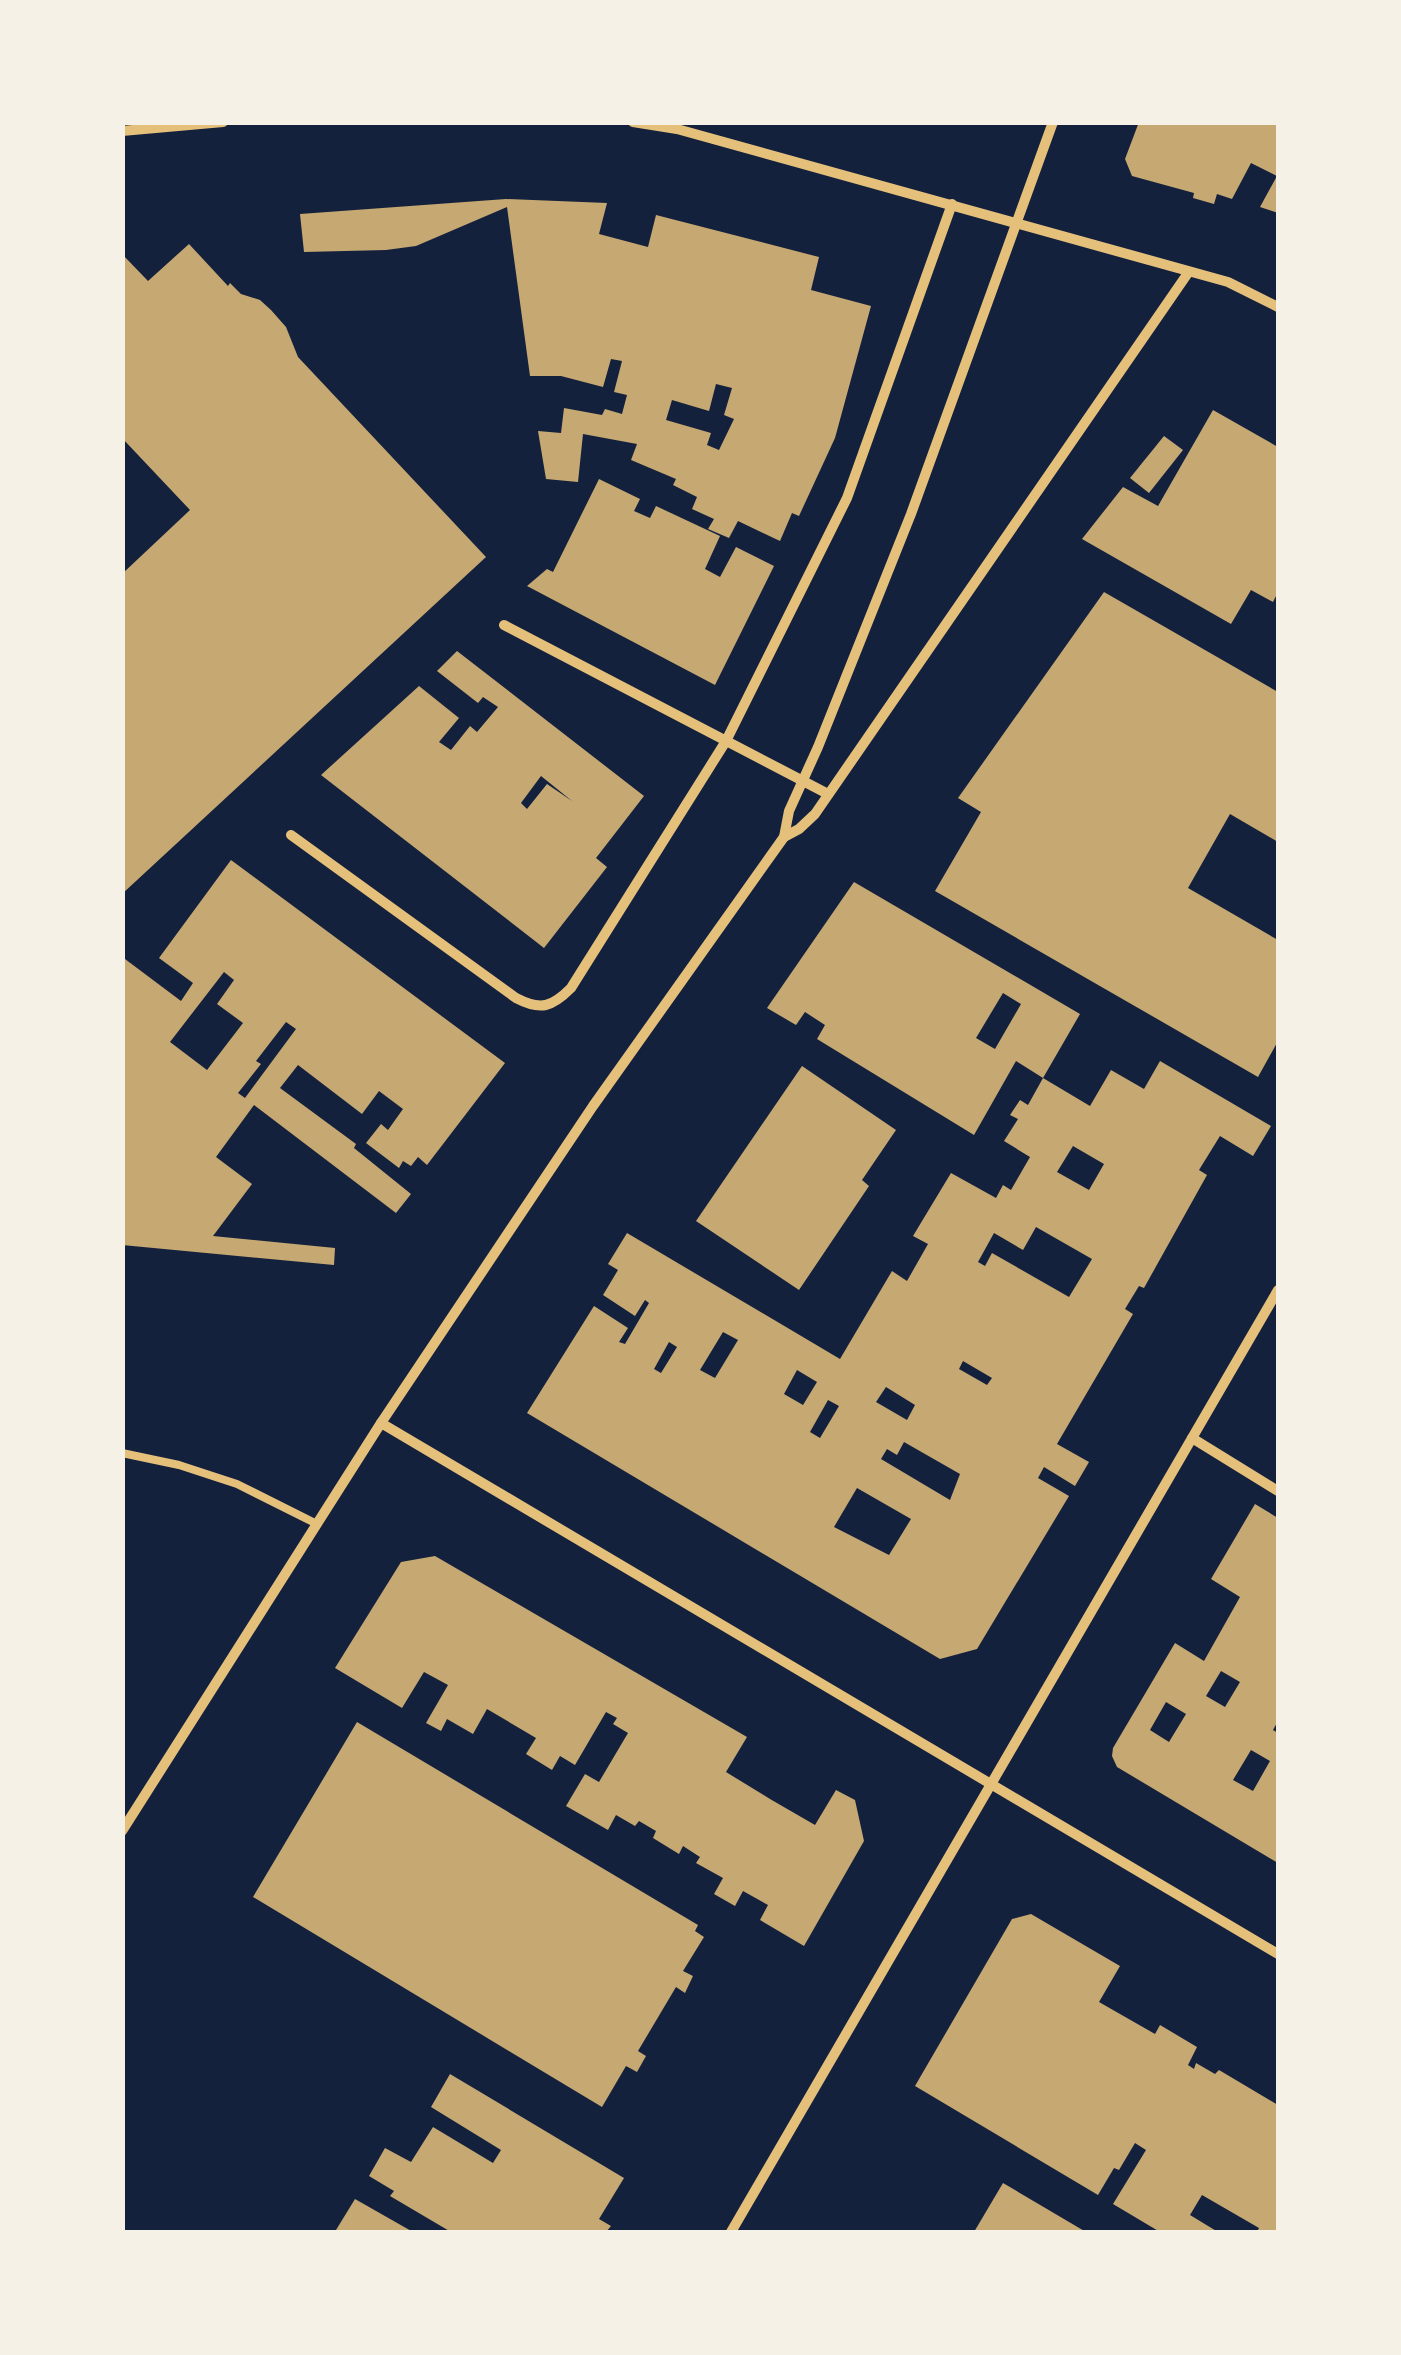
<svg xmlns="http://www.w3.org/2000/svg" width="1401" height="2355" viewBox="0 0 1401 2355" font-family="Merriweather,serif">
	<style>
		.building { fill: #c6a872; fill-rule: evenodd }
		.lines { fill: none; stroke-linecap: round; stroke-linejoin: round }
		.service { stroke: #e5c07b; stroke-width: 8 }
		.minor { stroke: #e5c07b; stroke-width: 10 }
	</style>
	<rect width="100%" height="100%" fill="#14213d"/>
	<g class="building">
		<path d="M1139 122H1278V213L1260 207 1277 176 1251 163 1232 199 1217 194 1214 204 1193 198 1194 193 1132 176 1125 159Z"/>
		<path d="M506 199 607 203 599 234 648 247 656 215 819 257 811 290 871 306 835 438 799 516 792 513 780 541 738 521 729 538 708 529 714 519 692 509 697 497 673 485 676 479 631 460 637 444 583 434 578 482 546 479 538 431 561 433 564 408 602 415 605 409 622 414 627 395 614 392 622 361 611 359 603 387 561 376H530L507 207 416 246 386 250 304 252 300 214ZM716 384 732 388 724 415 734 419 719 450 707 445 711 433 666 420 672 400 709 411Z"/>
		<path d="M189 244 228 286 230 283 241 294 260 300 271 310 286 327 298 357 486 557 122 894V574L190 510 122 438V254L148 281Z"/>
		<path d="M1213 410 1278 447V592L1273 602 1251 590 1231 624 1082 539 1123 487 1158 506Z"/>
		<path d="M1164 436 1183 450 1149 493 1130 478Z"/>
		<path d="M599 479 640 499 634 511 650 518 656 506 720 536 705 569 720 577 736 547 774 566 715 685 527 586 547 569 553 572Z"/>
		<path d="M1104 592 1278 692V842L1230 814 1188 888 1278 940V1041L1258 1077 935 891 981 812 958 798Z"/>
		<path d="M457 651 644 796 596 858 607 867 544 948 321 775 419 686 459 718 439 742 451 750 470 726 477 732 498 707 483 697 478 703 437 671ZM541 776 572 801 547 784 527 809 521 803Z"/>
		<path d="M231 860 505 1063 427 1165 418 1157 411 1166 403 1161 399 1168 366 1143 381 1124 388 1130 403 1109 379 1091 362 1114 298 1065 280 1088 356 1144 354 1148 411 1194 396 1213 254 1105 216 1157 252 1184 213 1236 335 1248 334 1265 122 1245V961L125 959 181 1001 193 983 159 958ZM224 972 234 980 217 1004 243 1023 207 1070 170 1042ZM286 1022 296 1029 245 1098 238 1093 261 1064 256 1061Z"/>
		<path d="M854 882 1080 1014 1043 1078 1016 1061 974 1135 817 1039 825 1025 805 1012 796 1025 767 1008ZM1003 993 1021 1004 995 1049 976 1038Z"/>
		<path d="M1160 1061 1271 1126 1253 1156 1220 1136 1199 1170 1207 1175 1144 1288 1139 1286 1125 1309 1133 1314 1057 1444 1089 1462 1075 1486 1044 1467 1038 1478 1069 1496 977 1649 940 1659 527 1413 594 1306 628 1328 619 1342 625 1344 649 1303 645 1300 635 1316 603 1295 618 1270 608 1264 627 1233 840 1359 892 1271 907 1281 928 1244 913 1236 951 1173 996 1198 1003 1185 1011 1190 1030 1157 1004 1141 1018 1119 1010 1115 1020 1100 1028 1105 1043 1078 1090 1106 1111 1070 1144 1089ZM1073 1146 1104 1164 1089 1190 1057 1172ZM1036 1227 1092 1259 1069 1297 992 1253 985 1266 978 1262 994 1233 1023 1250ZM723 1332 738 1340 715 1378 700 1370ZM669 1342 677 1347 661 1373 654 1369ZM963 1361 992 1378 987 1385 959 1369ZM797 1370 817 1382 803 1405 784 1394ZM886 1387 915 1405 907 1420 876 1402ZM828 1400 839 1406 820 1438 810 1432ZM904 1442 960 1474 950 1500 881 1459 887 1449 897 1455ZM857 1488 911 1519 889 1555 834 1527Z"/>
		<path d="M802 1066 896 1130 862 1180 869 1186 799 1290 696 1221Z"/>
		<path d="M1255 1504 1278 1518V1721L1273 1730 1278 1733V1863L1117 1767 1112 1756 1113 1748 1175 1643 1204 1661 1240 1597 1211 1579ZM1221 1671 1240 1682 1225 1707 1206 1696ZM1166 1702 1186 1714 1169 1742 1150 1730ZM1251 1750 1270 1761 1253 1791 1233 1780Z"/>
		<path d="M435 1556 747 1737 726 1772 770 1799 815 1825 836 1790 855 1800 864 1841 804 1946 760 1920 768 1905 743 1891 735 1906 714 1894 723 1878 696 1863 700 1857 683 1846 679 1854 653 1838 656 1831 639 1821 635 1826 616 1815 608 1830 566 1806 585 1774 599 1782 628 1733 613 1724 617 1718 606 1712 575 1765 560 1756 552 1770 526 1754 536 1738 487 1709 473 1734 447 1719 441 1731 426 1723 448 1685 424 1672 402 1708 335 1668 401 1562Z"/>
		<path d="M357 1722 698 1925 695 1931 704 1937 683 1971 693 1976 685 1993 676 1987 638 2051 646 2056 637 2072 626 2066 602 2107 253 1897Z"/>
		<path d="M1031 1914 1120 1966 1099 2002 1155 2034 1160 2025 1197 2047 1188 2065 1194 2069 1196 2063 1215 2074 1219 2070 1278 2105V2232H1257L1259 2228 1202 2195 1190 2215 1218 2232H1160L1113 2204 1146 2150 1135 2143 1119 2170 1114 2168 1098 2195 915 2086 1012 1919Z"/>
		<path d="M450 2074 624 2178 599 2219 611 2226 606 2232H451L390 2196 394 2191 369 2176 385 2148 411 2162 433 2127 493 2163 501 2150 431 2107Z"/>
		<path d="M1003 2183 1086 2232H974Z"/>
		<path d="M355 2199 413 2232 336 2230Z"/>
	</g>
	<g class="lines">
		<path class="service" d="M122 1453 179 1465 237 1484 317 1524"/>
		<g class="minor">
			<path d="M633 122 677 129 1228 282 1278 307"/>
			<path d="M122 131 223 122"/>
			<path d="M504 625 828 794"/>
			<path d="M291 835 516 998C541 1011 552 1007 571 988L726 741 847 498 952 204"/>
			<path d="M784 837 799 829 815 814 1188 273"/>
			<path d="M381 1423 1278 1954"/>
			<path d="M1192 1438 1278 1491"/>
			<path d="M122 1831 381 1423 593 1106 784 837 789 811 818 747 911 514 1053 122"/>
			<path d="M731 2232 1278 1290"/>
		</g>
	</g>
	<rect width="1401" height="2355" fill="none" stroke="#f6f1e7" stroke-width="250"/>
</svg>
